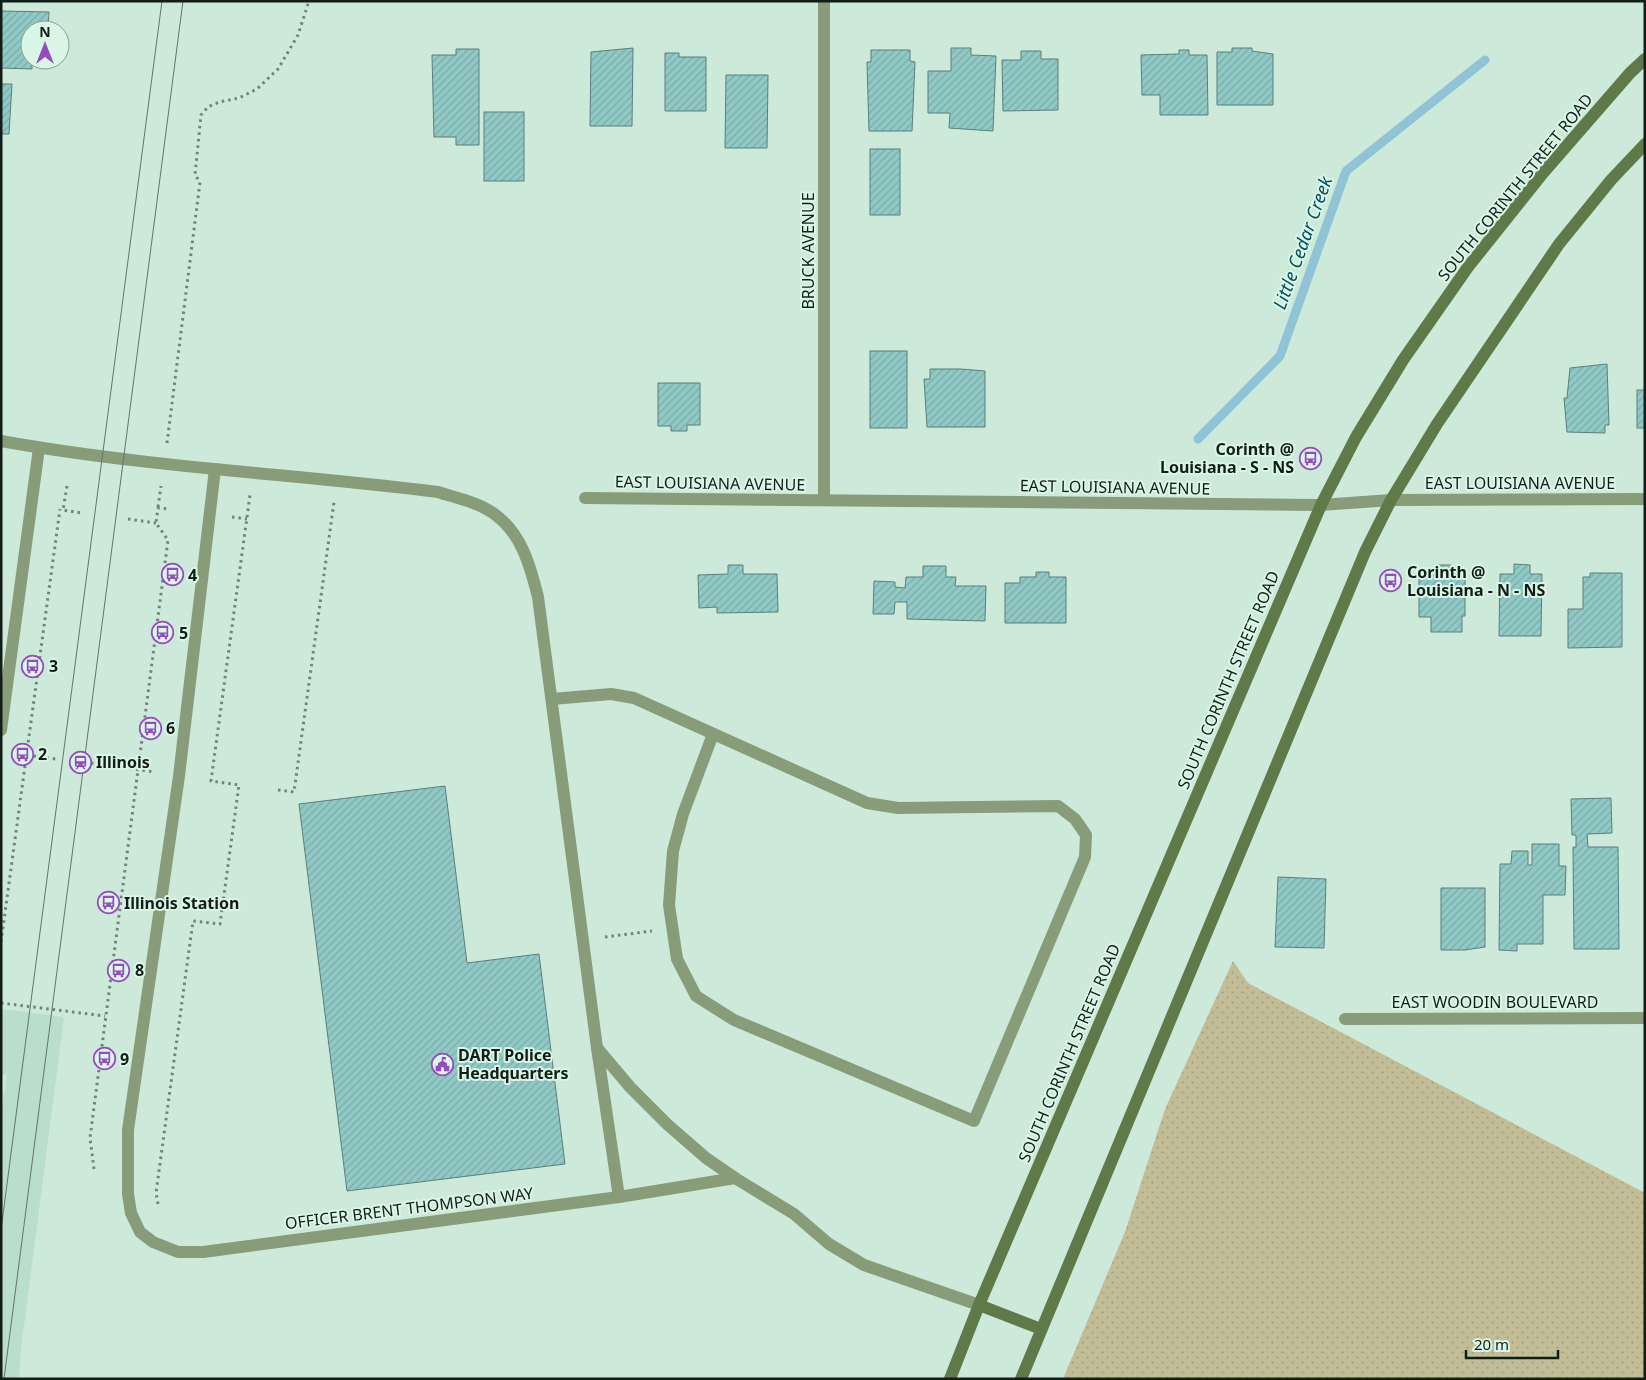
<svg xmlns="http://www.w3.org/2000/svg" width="1646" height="1380" viewBox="0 0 1646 1380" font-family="'Noto Sans',sans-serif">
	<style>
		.built { fill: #b9deca }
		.grass { fill: url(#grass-dots) }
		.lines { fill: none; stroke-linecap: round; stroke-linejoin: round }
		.stream { stroke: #90c3d5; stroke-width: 9 }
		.building { fill: url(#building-hatch); stroke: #5d7e7c }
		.path { stroke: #708479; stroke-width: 3; stroke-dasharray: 2.5 4; stroke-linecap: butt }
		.service { stroke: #899c7a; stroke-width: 12 }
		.minor { stroke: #899c7a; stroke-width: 12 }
		.secondary { stroke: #5f7a48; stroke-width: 12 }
		.tram { stroke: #63756b; stroke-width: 1 }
		.labels { text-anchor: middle; stroke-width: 4; stroke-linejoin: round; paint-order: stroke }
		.street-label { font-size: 16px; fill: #131d18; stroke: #d9f6e6 }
		.poi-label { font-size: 16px; font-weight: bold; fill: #131d18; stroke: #d9f6e6; text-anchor: start }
		.water-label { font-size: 18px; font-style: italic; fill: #034e61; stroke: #d9f6e6 }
	</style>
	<defs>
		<pattern id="grass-dots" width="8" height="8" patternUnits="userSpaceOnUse" patternTransform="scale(1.25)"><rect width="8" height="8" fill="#c2bd96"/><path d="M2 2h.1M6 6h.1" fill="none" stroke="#a6a281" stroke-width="1.8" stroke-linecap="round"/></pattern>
		<pattern id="building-hatch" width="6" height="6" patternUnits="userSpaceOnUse" patternTransform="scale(1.25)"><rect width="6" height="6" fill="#90c9c5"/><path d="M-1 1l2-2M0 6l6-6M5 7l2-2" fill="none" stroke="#7baca8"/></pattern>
	</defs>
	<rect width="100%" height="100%" fill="#cce9d9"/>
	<path class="built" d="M1 1009 64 1017 21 1349 19 1379H1V1114L7 1075 1 1074Z"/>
	<path class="grass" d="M1233 961 1248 983 1645 1193V1379H1063L1125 1232 1165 1109Z"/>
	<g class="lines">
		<path class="stream" d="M1198 439 1280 356 1346 171 1485 60"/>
	</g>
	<g class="building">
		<path d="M1 11 49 12 48 30H30V60H32V69L1 68Z"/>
		<path d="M633 48 632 126H590L591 52Z"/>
		<path d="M951 48H971V55L996 56 993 131 949 128 950 113H928V71H951Z"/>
		<path d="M1232 48H1252V51L1273 54V105H1217V52H1232Z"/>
		<path d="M456 49H479V145H456V137H434L432 55H456Z"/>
		<path d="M871 50H910V61L915 62 912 131H869L867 62H871Z"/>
		<path d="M1179 50H1189V55H1207L1208 115H1160V95H1142L1141 55 1179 54Z"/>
		<path d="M1021 51H1041V59H1058V110L1003 111 1002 60H1021Z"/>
		<path d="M665 53H679V57H706V111H665Z"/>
		<path d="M726 75H768L767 148H725Z"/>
		<path d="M1 84H12L9 134H1Z"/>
		<rect x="484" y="112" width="40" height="69"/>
		<rect x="870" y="149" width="30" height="66"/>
		<rect x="870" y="351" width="37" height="77"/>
		<path d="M1607 364 1609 425H1605V433L1567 432 1564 398H1567L1570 368Z"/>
		<path d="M930 369H961L985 371V427H927L924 379H930Z"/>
		<path d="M658 383H700V425H687V431H671V426H658Z"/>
		<rect x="1637" y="390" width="8" height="38"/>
		<path d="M1514 564 1530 565V574H1542L1541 636H1499L1500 574H1514Z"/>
		<path d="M728 565H743V574H777L778 612 717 613V607L699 608 698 575 728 574Z"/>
		<path d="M1435 565H1451V574H1465V616H1462V632H1431V617H1419V575H1435Z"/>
		<path d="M923 566H946V577H956L955 586H986L985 621 907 619V602H895L894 614H873L874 581 895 582V587L905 588 906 577H923Z"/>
		<path d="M1036 572H1049V577H1066V623H1005V583H1020V577H1036Z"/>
		<path d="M1590 573H1622V647L1568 648V609H1583V577H1590Z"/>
		<path d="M445 786 467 963 539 954 565 1164 347 1191 299 804Z"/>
		<path d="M1611 798 1612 833 1587 834 1588 847H1618L1619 949H1574L1573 847H1576V835H1572L1571 799Z"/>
		<path d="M1532 844H1559V866H1566L1565 895H1543V944H1517V951L1499 950 1500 864H1511L1512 851H1528V865H1532Z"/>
		<path d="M1278 877 1326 879 1324 948 1275 947Z"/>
		<path d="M1441 888H1485V947L1465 950H1441Z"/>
	</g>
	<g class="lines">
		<g class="path">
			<path d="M167 443 200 182 195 175 201 115 208 107 219 102 239 98 257 89 278 69 298 35 309 1"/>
			<path d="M67 486 63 510 82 513"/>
			<path d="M158 507 161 486"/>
			<path d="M232 517 247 519"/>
			<path d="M128 519 156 523"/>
			<path d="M27 755 56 759"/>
			<path d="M91 763 155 772"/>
			<path d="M278 790 294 792 334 502"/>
			<path d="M605 937 652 931"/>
			<path d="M1 942 60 509"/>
			<path d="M1 1003 105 1016"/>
			<path d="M94 1169 90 1138 168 540 156 523 158 508 169 509"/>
			<path d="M158 1204 156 1193 193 921 220 924 239 785 211 781 250 495"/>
		</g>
		<g class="service">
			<path d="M1 441C146 467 293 474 438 492 456 498 477 502 493 513 521 532 530 565 538 597L597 1048 619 1197"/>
			<path d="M215 469 179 776 128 1130V1194L131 1213 140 1232 153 1242 178 1252H203L619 1197 735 1178"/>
			<path d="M552 699 611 694 634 698 867 803 898 808 1058 806 1075 819 1086 835 1085 857 974 1121 734 1020 696 996 677 959 669 905 673 851 683 814 713 734"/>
			<path d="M1 730 39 448"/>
			<path d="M597 1048 630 1087 668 1125 706 1158 735 1178 794 1214 829 1244 864 1265 979 1305"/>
		</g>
		<g class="minor">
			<path d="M585 498 1321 505 1391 500 1645 499"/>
			<path d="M824 500V1"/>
			<path d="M1345 1019 1645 1018"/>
		</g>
		<g class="secondary">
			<path d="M979 1305 1041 1329"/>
			<path d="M950 1379 979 1305 1321 505 1356 437 1403 360 1468 267 1543 173 1630 73 1645 59"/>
			<path d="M1021 1379 1365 552 1391 500 1437 424 1559 244 1611 180 1645 144"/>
		</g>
		<g class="tram">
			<path d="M1 1230 162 1"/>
			<path d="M4 1379 183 1"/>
		</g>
	</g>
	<defs>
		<symbol id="bus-ring" viewBox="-11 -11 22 22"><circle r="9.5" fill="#d9f6e6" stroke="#944cbf" stroke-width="1.5"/><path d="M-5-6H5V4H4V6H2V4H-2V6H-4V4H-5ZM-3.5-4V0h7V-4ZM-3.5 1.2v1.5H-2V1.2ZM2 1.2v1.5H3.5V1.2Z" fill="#944cbf"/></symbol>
		<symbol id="station-ring" viewBox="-11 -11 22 22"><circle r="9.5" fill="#d9f6e6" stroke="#944cbf" stroke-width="1.5"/><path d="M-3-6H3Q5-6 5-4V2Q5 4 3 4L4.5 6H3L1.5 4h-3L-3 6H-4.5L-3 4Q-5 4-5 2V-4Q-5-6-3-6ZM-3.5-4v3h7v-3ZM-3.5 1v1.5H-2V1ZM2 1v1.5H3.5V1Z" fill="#944cbf"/></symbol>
		<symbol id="civic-ring" viewBox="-11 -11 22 22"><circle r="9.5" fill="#d9f6e6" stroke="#944cbf" stroke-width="1.5"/><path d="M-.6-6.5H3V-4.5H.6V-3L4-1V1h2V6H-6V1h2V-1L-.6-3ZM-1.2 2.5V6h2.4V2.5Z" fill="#944cbf"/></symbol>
	</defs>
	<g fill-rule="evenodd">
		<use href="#bus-ring" x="1298" y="446" width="25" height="25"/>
		<use href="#bus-ring" x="160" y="562" width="25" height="25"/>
		<use href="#bus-ring" x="1378" y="568" width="25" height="25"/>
		<use href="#bus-ring" x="150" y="620" width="25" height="25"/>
		<use href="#bus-ring" x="20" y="654" width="25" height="25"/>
		<use href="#bus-ring" x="138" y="716" width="25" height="25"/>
		<use href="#bus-ring" x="10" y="742" width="25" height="25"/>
		<use href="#station-ring" x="68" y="750" width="25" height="25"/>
		<use href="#bus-ring" x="96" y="890" width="25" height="25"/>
		<use href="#bus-ring" x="106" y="958" width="25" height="25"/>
		<use href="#bus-ring" x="92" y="1046" width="25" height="25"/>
		<use href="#civic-ring" x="430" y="1052" width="25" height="25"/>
	</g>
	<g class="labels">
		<g class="street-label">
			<text transform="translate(1515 187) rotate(-51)" y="6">SOUTH CORINTH STREET ROAD</text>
			<text transform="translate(808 251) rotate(-90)" y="6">BRUCK AVENUE</text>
			<text transform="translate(710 483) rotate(1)" y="6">EAST LOUISIANA AVENUE</text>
			<text x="1520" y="489">EAST LOUISIANA AVENUE</text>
			<text transform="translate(1115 487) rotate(1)" y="6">EAST LOUISIANA AVENUE</text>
			<text transform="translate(1228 680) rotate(-67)" y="6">SOUTH CORINTH STREET ROAD</text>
			<text x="1495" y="1008">EAST WOODIN BOULEVARD</text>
			<text transform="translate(1069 1053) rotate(-67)" y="6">SOUTH CORINTH STREET ROAD</text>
			<text transform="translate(409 1208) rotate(-7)" y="6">OFFICER BRENT THOMPSON WAY</text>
		</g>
		<g class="poi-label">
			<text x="1294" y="455" text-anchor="end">Corinth @<tspan x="1294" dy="18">Louisiana - S - NS</tspan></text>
			<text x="1407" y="578">Corinth @<tspan x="1407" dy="18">Louisiana - N - NS</tspan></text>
			<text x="188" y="581">4</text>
			<text x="179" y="639">5</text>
			<text x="49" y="672">3</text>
			<text x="166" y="734">6</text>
			<text x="38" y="760">2</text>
			<text x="96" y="768">Illinois</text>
			<text x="124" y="909">Illinois Station</text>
			<text x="135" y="976">8</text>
			<text x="458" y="1061">DART Police<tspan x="458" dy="18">Headquarters</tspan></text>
			<text x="120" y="1065">9</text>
		</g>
		<g class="water-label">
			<text transform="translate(1303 243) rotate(-70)" y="6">Little Cedar Creek</text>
		</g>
	</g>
	<rect width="1646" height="1380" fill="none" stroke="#131d18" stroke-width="5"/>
	<g transform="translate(45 45)"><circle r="24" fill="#d9f6e6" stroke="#8a9f94"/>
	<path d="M0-4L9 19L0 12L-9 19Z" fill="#944cbf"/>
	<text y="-8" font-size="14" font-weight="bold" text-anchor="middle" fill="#131d18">N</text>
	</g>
	<path d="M1466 1350v8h92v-8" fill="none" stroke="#131d18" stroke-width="2.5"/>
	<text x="1474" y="1350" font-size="15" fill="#131d18" stroke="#d9f6e6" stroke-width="4" paint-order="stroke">20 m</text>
</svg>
